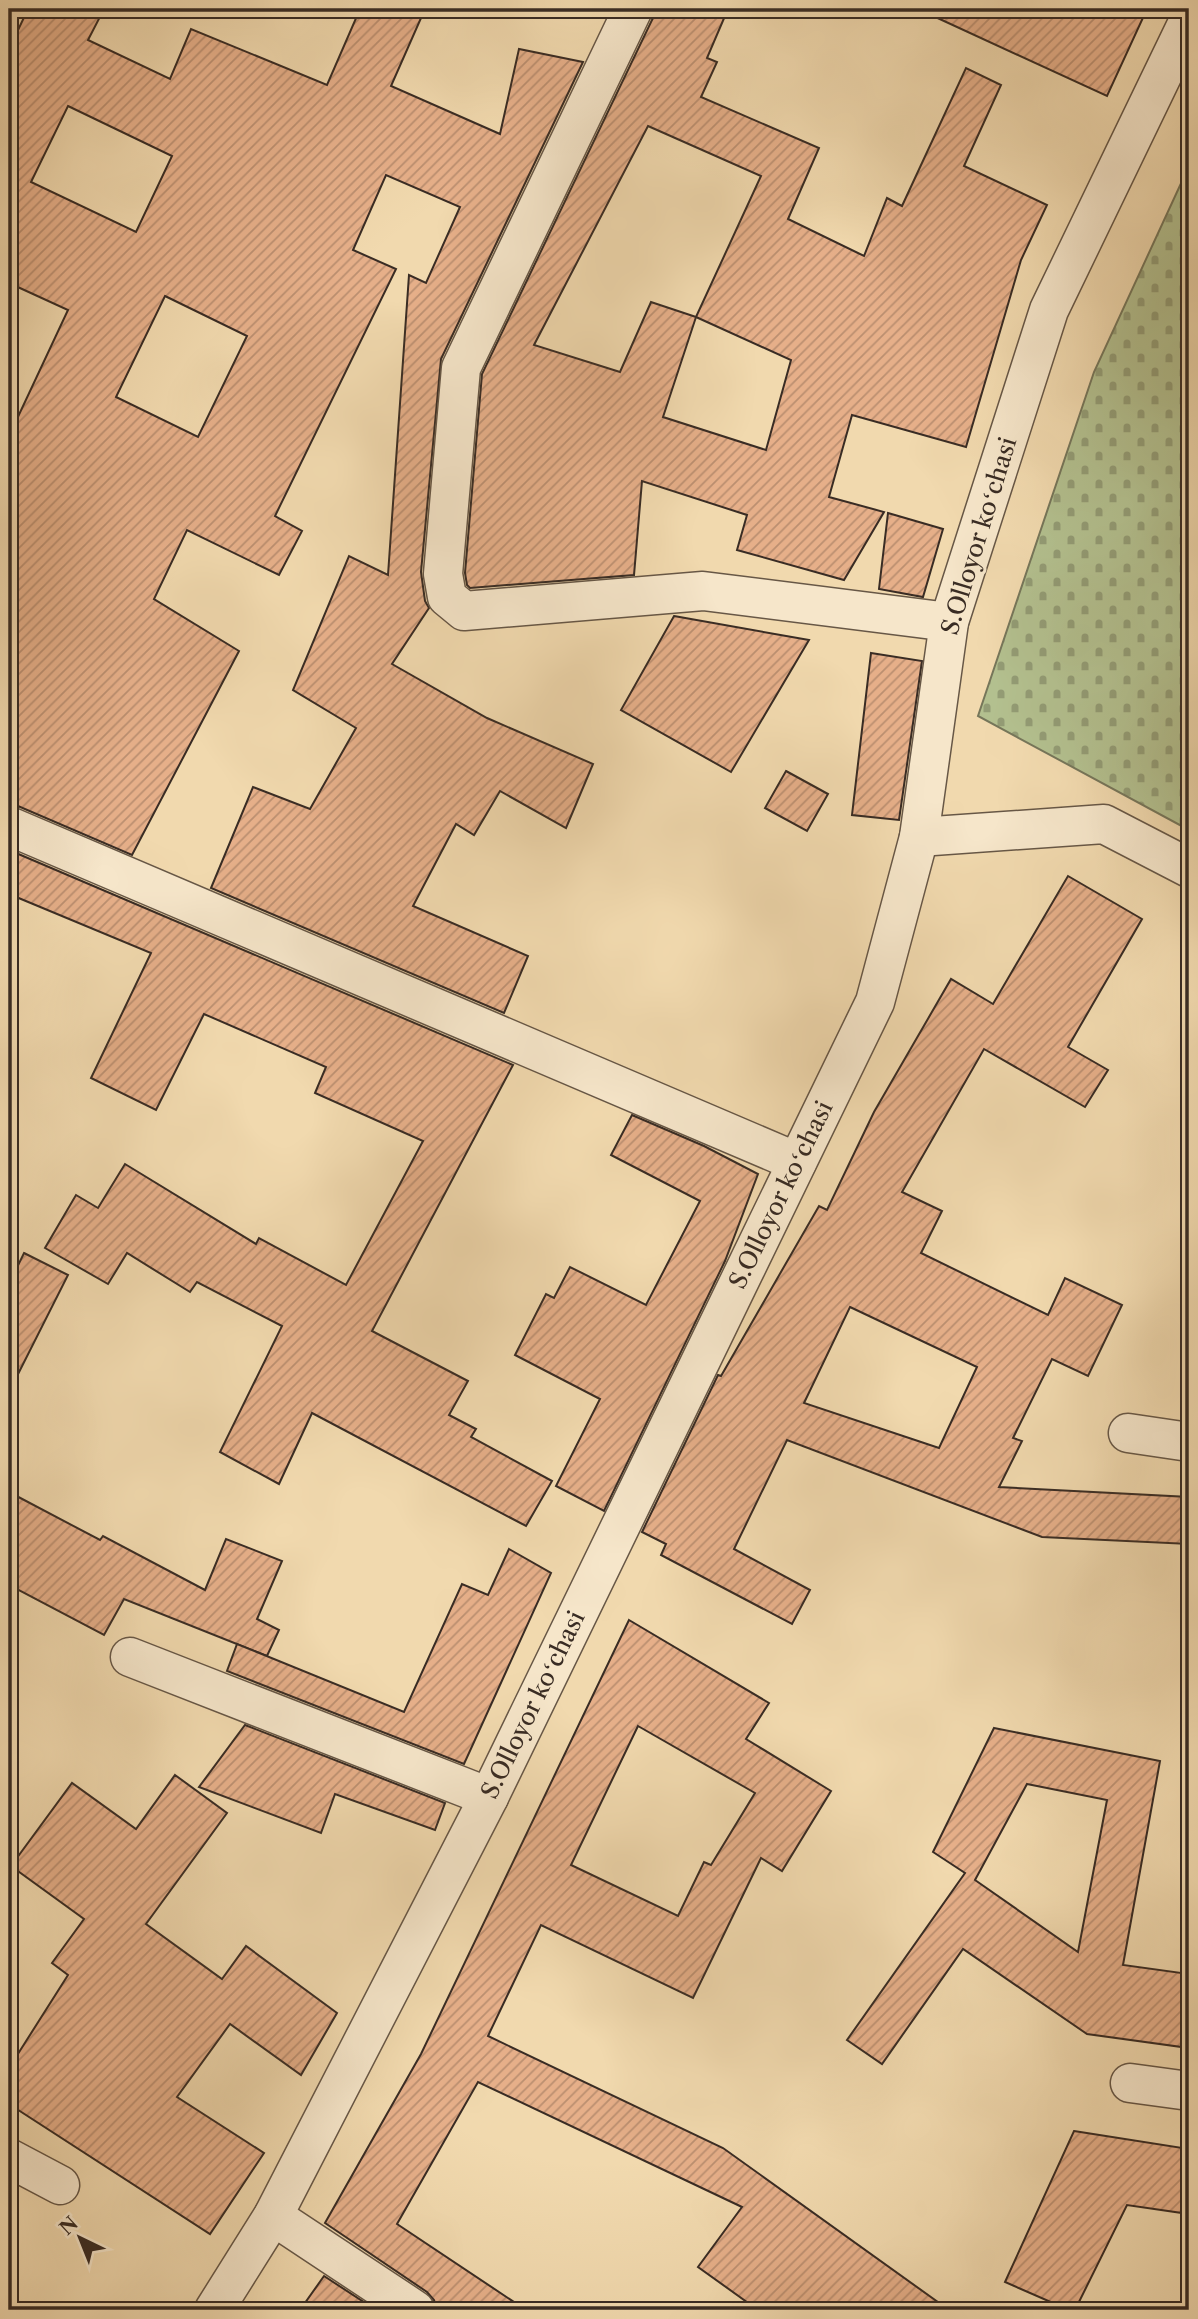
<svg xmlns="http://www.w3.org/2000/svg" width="1198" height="2319" viewBox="0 0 1198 2319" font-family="'Libre Caslon Text',serif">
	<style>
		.cemetery { fill: url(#cemetery-stones); stroke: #76765a; stroke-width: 2 }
		.building { fill: url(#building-hatch); stroke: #392c24; stroke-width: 2; fill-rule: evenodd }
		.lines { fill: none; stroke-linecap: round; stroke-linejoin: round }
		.minor-casing { stroke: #675746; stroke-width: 41 }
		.minor { stroke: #f6e6ca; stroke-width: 38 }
		.labels { text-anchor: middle; stroke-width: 6; stroke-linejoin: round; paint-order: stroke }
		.street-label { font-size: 24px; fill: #392c24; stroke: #f6e6ca }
	</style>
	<defs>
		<pattern id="cemetery-stones" width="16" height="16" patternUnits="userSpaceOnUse" patternTransform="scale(1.75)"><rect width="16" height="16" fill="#b3c08f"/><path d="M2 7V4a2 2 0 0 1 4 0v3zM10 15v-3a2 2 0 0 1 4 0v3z" fill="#939c75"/></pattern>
		<pattern id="building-hatch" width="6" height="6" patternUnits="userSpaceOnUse" patternTransform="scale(1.75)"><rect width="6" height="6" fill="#e6af89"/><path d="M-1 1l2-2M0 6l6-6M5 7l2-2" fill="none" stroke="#bb8f70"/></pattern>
	</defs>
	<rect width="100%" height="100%" fill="#f1d9ae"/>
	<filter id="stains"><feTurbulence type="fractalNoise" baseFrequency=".00286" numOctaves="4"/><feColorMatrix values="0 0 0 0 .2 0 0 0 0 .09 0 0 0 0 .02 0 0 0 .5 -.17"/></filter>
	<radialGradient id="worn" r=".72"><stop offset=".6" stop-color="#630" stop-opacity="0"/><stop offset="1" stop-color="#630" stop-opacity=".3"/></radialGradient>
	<path class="cemetery" d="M1189 166V830L978 716 1094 372Z"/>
	<g class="building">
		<path d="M28 9H104L88 40 170 79 191 29 327 85 360 9H425L391 86 500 134 519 49 583 62 441 359 421 572 425 601 429 608 392 664 487 718 593 764 566 828 500 791 474 835 456 824 413 906 528 956 504 1013 211 888 253 787 310 809 356 728 293 690 349 556 388 575 409 275 426 283 460 207 386 175 353 250 396 269 275 516 302 531 279 575 187 530 154 599 239 651 132 855 18 806 9 805V436L68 310 9 283V49ZM68 106 172 156 136 232 31 182ZM165 296 247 336 198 437 116 397Z"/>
		<path d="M655 9H728L707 58 717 62 701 97 819 148 788 219 864 256 887 198 902 206 966 68 1001 85 964 166 1047 205 1021 260 966 447 852 415 829 497 884 512 844 580 737 550 747 515 642 481 634 575 470 588 467 585 465 573 482 374 653 18ZM648 126 761 176 696 317 651 302 620 372 534 345ZM696 317 791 360 766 450 663 417Z"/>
		<path d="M918 9H1147L1107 96Z"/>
		<path d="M888 513 943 529 923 597 879 589Z"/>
		<path d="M674 616 809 640 731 772 621 710Z"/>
		<path d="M871 653 922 661 899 820 852 815Z"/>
		<path d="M786 771 828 794 807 831 765 808Z"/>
		<path d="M9 850 513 1065 372 1331 468 1381 449 1415 476 1429 471 1437 552 1481 526 1526 312 1413 279 1484 220 1452 282 1326 197 1282 190 1292 127 1253 108 1284 45 1248 76 1195 98 1208 125 1164 256 1244 259 1238 346 1285 423 1141 315 1093 326 1067 204 1014 156 1110 91 1078 151 953 9 894Z"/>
		<path d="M1068 876 1142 919 1068 1047 1108 1070 1085 1107 984 1049 902 1192 942 1211 921 1253 1048 1315 1065 1278 1122 1305 1088 1376 1052 1359 1013 1438 1022 1441 999 1487 1189 1497V1544L1042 1537 787 1440 734 1549 810 1590 792 1624 661 1555 666 1544 642 1532 718 1375 721 1376 819 1206 827 1210 874 1112 951 979 993 1004ZM850 1307 977 1367 939 1448 804 1403Z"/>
		<path d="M632 1115 704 1146 758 1174 725 1261 604 1511 556 1486 600 1399 515 1355 546 1294 554 1298 570 1267 646 1305 700 1201 611 1155Z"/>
		<path d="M24 1253 68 1275 9 1392V1284Z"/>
		<path d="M9 1492 100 1540 103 1536 205 1590 226 1539 282 1561 257 1619 279 1630 267 1656 124 1599 104 1635 9 1585Z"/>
		<path d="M509 1549 551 1573 464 1764 227 1671 237 1644 404 1712 462 1584 488 1595Z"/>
		<path d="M629 1620 769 1703 746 1739 831 1791 782 1871 761 1858 693 1998 541 1925 488 2036 723 2148 949 2310H758L698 2267 742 2207 478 2082 397 2224 526 2310H437L434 2300 427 2292 325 2223 421 2054ZM638 1726 755 1793 711 1865 704 1862 678 1916 571 1865Z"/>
		<path d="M245 1725 445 1803 435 1830 335 1794 321 1833 199 1787Z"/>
		<path d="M994 1728 1160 1761 1123 1965 1189 1974V2048L1087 2034 963 1949 882 2064 847 2040 965 1873 933 1852ZM1027 1784 1107 1800 1078 1952 975 1880Z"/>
		<path d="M175 1775 227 1813 146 1924 222 1979 246 1946 337 2013 301 2075 230 2024 177 2097 264 2153 210 2234 9 2104V2068L68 1975 52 1963 84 1919 11 1866 72 1783 136 1829Z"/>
		<path d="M1074 2131 1189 2149V2214L1127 2205 1075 2310H1069L1005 2282Z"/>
		<path d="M324 2276 376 2310H300Z"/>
	</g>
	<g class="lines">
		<defs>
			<g id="minor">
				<path d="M633 9 461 368 443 574 447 597 464 611 703 591 949 622"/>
				<path d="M9 826 797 1162"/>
				<path d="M919 837 1104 824 1189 868"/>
				<path d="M1128 1433 1189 1442"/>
				<path d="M130 1657 489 1797"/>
				<path d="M1130 2083 1189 2091"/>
				<path d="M9 2158 60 2185"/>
				<path d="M273 2216 415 2310"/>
				<path d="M214 2310 273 2216 489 1797 875 1002 919 837 949 622 1049 310 1189 20"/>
			</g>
		</defs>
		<use href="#minor" class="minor-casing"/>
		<use href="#minor" class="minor"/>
	</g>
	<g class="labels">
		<g class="street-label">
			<text transform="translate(979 536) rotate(-73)" y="8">S.Olloyor koʻchasi</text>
			<text transform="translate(781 1195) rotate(-64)" y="8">S.Olloyor koʻchasi</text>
			<text transform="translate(533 1705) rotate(-64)" y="8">S.Olloyor koʻchasi</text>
		</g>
	</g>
	<rect width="1198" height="2319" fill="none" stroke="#f1d9ae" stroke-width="35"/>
	<rect x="10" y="10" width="1177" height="2298" fill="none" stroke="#392c24" stroke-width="3.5"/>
	<rect x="18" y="18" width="1163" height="2284" fill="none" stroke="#392c24" stroke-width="2"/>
	<g transform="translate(80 2238) rotate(317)" stroke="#f6e6ca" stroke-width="5" paint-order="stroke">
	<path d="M0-5L12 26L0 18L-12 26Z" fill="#392c24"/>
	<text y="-10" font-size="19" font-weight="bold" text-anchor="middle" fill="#392c24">N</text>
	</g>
	<rect width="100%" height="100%" filter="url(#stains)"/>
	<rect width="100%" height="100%" fill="url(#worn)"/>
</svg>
